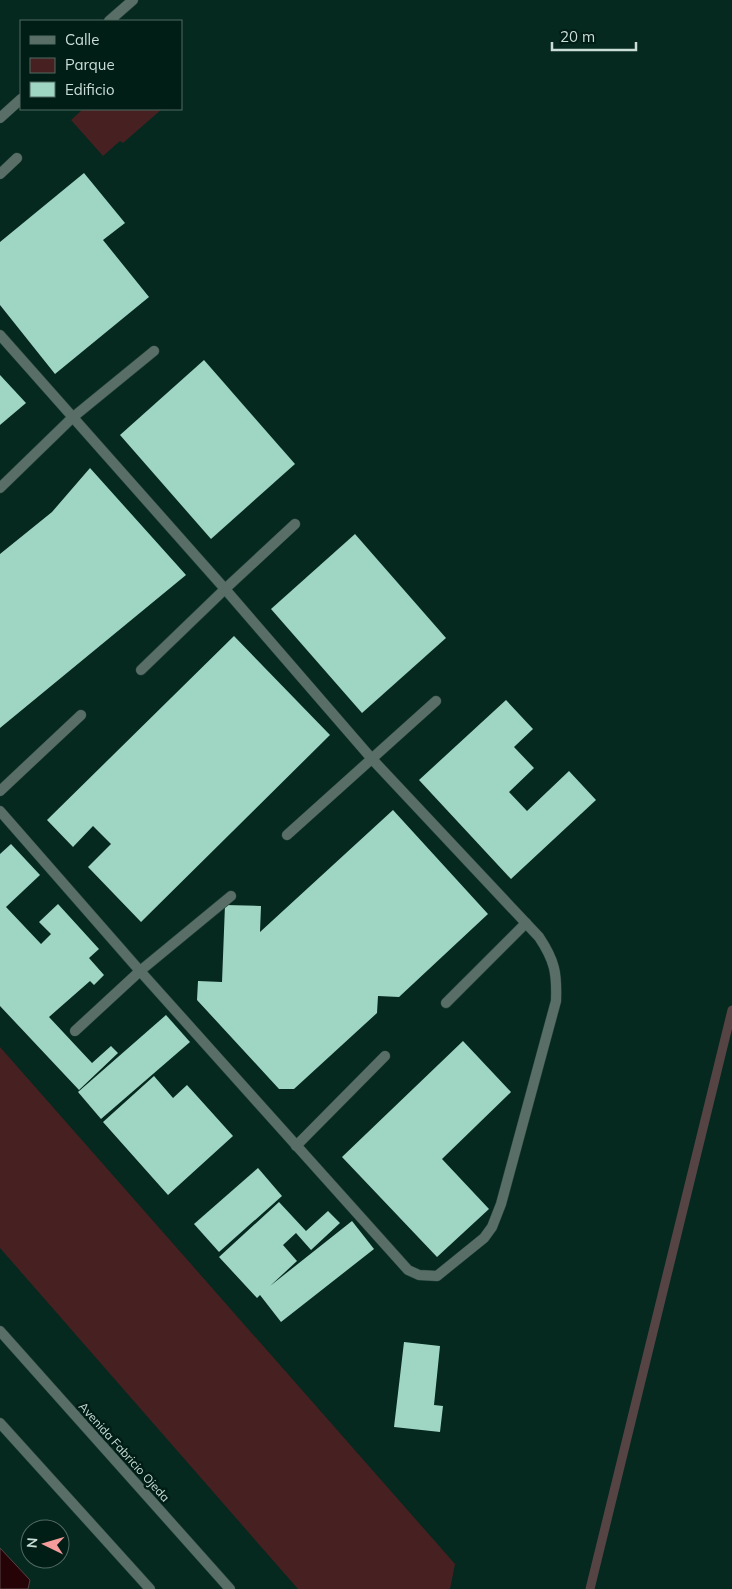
<svg xmlns="http://www.w3.org/2000/svg" width="732" height="1589" viewBox="0 0 732 1589" font-family="Mulish,sans-serif">
	<style>
		.green { fill: #472021 }
		.water { fill: #250306; stroke: #564444 }
		.lines { fill: none; stroke-linecap: round; stroke-linejoin: round }
		.stream { stroke: #564444; stroke-width: 9 }
		.building { fill: #9fd5c3 }
		.service-casing { stroke: #25453c; stroke-width: 11 }
		.minor-casing { stroke: #25453c; stroke-width: 11 }
		.tertiary-casing { stroke: #25453c; stroke-width: 11 }
		.service { stroke: #596e67; stroke-width: 10 }
		.minor { stroke: #596e67; stroke-width: 10 }
		.tertiary { stroke: #596e67; stroke-width: 10 }
		.labels { text-anchor: middle; stroke-width: 5; stroke-linejoin: round; paint-order: stroke }
		.street-label { font-size: 12px; fill: #caddd6; stroke: #001e16 }
	</style>
	<rect width="100%" height="100%" fill="#05281f"/>
	<g class="green">
		<path d="M83 109H162L123 143 120 141 103 156 71 120Z"/>
		<path d="M0 1047 455 1564 450 1589H298L0 1248Z"/>
	</g>
	<path class="water" d="M0 1548 30 1580 28 1589H0Z"/>
	<g class="lines">
		<path class="stream" d="M590 1589 732 1010"/>
	</g>
	<g class="building">
		<path d="M84 173 125 223 103 240 149 297 55 374 0 305V242Z"/>
		<path d="M204 360 295 464 211 539 120 435Z"/>
		<path d="M0 375 26 403 0 425Z"/>
		<path d="M90 468 186 575 0 728V554L52 512Z"/>
		<path d="M355 534 446 638 362 713 271 609Z"/>
		<path d="M234 636 330 735 141 922 88 867 111 844 93 826 73 847 47 820Z"/>
		<path d="M506 700 533 729 514 747 534 768 509 792 527 811 569 771 596 800 511 879 419 780Z"/>
		<path d="M393 810 488 914 399 997 378 996 377 1013 294 1089H279L197 1000 198 981 222 982 225 905 261 906 260 932Z"/>
		<path d="M11 844 40 875 6 907 41 944 51 934 39 922 58 904 99 949 89 958 104 975 94 985 90 981 49 1017 92 1063 111 1046 118 1053 79 1090 0 1006V854Z"/>
		<path d="M166 1015 190 1042 101 1119 78 1092Z"/>
		<path d="M463 1041 511 1092 442 1159 489 1209 437 1257 342 1157Z"/>
		<path d="M154 1076 173 1098 187 1085 233 1136 168 1195 103 1122Z"/>
		<path d="M258 1168 282 1196 219 1252 194 1224Z"/>
		<path d="M279 1202 306 1231 328 1211 340 1223 311 1250 296 1233 283 1245 297 1261 270 1286 352 1221 374 1249 281 1322 260 1295 257 1298 219 1257Z"/>
		<path d="M404 1342 440 1346 434 1405 443 1406 440 1432 394 1427Z"/>
	</g>
	<g class="lines">
		<defs>
			<g id="service">
				<path d="M0 174 17 158"/>
				<path d="M0 335 225 589 372 759 539 937C555 961 557 973 556 1001L501 1204 492 1227 484 1238 437 1276 419 1275 408 1270 140 971 0 811"/>
				<path d="M0 488 72 418 154 351"/>
				<path d="M141 670 225 589 295 524"/>
				<path d="M0 791 81 715"/>
				<path d="M287 835 436 701"/>
				<path d="M446 1003 526 923"/>
				<path d="M75 1031 140 971 231 896"/>
				<path d="M296 1146 385 1056"/>
			</g>
			<g id="minor">
				<path d="M109 21 133 0"/>
				<path d="M0 118 21 99"/>
			</g>
			<g id="tertiary">
				<path d="M0 1331 230 1589"/>
				<path d="M0 1423 150 1589"/>
			</g>
		</defs>
		<use href="#service" class="service-casing"/>
		<use href="#minor" class="minor-casing"/>
		<use href="#tertiary" class="tertiary-casing"/>
		<use href="#service" class="service"/>
		<use href="#minor" class="minor"/>
		<use href="#tertiary" class="tertiary"/>
	</g>
	<g class="labels">
		<g class="street-label">
			<text transform="translate(124 1452) rotate(48)" y="4">Avenida Fabricio Ojeda</text>
		</g>
	</g>
	<rect x="20" y="20" width="162" height="90" fill="#001e16" stroke="#516a63"/>
	<rect x="30" y="36" width="25" height="8" fill="#596e67" stroke="#516a63"/>
	<text x="65" y="45" font-size="15" fill="#caddd6">Calle</text>
	<rect x="30" y="58" width="25" height="15" fill="#472021" stroke="#516a63"/>
	<text x="65" y="70" font-size="15" fill="#caddd6">Parque</text>
	<rect x="30" y="82" width="25" height="15" fill="#9fd5c3" stroke="#516a63"/>
	<text x="65" y="95" font-size="15" fill="#caddd6">Edificio</text>
	<g transform="translate(45 1544) rotate(275)"><circle r="24" fill="#001e16" stroke="#516a63"/>
	<path d="M0-4L9 19L0 12L-9 19Z" fill="#f59b9b"/>
	<text y="-8" font-size="14" font-weight="bold" text-anchor="middle" fill="#caddd6">N</text>
	</g>
	<path d="M552 42v8h84v-8" fill="none" stroke="#caddd6" stroke-width="2.5"/>
	<text x="560" y="42" font-size="15" fill="#caddd6" stroke="#001e16" stroke-width="4" paint-order="stroke">20 m</text>
</svg>
